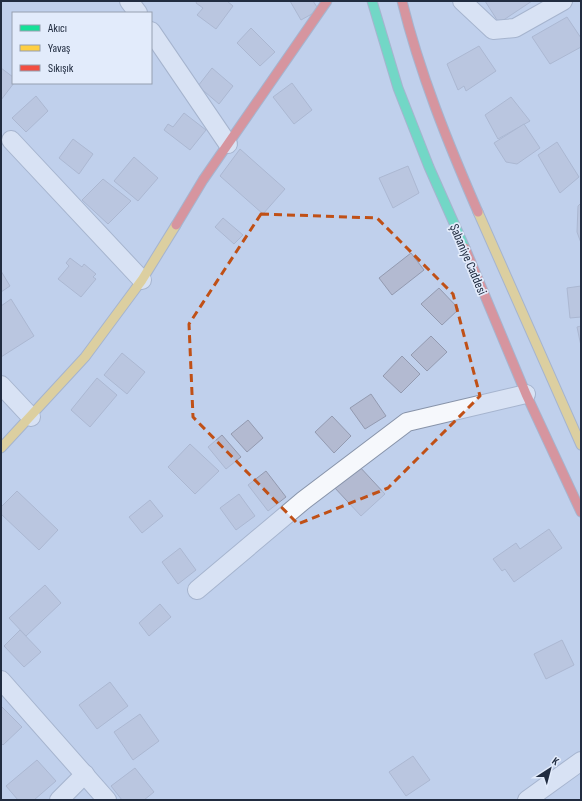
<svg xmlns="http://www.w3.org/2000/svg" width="582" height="801" viewBox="0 0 582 801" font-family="'Sofia Sans Condensed',sans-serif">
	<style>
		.building { fill: #b3bad1; stroke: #939ab0 }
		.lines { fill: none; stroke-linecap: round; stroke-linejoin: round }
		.street-casing { stroke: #8793a9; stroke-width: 20 }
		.fast-casing { stroke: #8793a9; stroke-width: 11 }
		.slow-casing { stroke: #8793a9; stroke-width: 11 }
		.jam-casing { stroke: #8793a9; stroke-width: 11 }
		.street { stroke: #f6f8fc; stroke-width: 18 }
		.fast { stroke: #16e098; stroke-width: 9 }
		.slow { stroke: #ffcf43; stroke-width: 9 }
		.jam { stroke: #f24e42; stroke-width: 9 }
		.marked { fill: none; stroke: #c05016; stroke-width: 3; stroke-dasharray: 8 5; stroke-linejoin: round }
		.labels { text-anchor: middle; stroke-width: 3.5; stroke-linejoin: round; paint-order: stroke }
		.street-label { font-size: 13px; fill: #212c40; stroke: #e2ebfb }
	</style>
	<rect width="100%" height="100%" fill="#c0d0ec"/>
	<g class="building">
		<path d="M197 1H227L233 6 216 29 197 15 203 8 196 3Z"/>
		<path d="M290 1H313L319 10 301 20Z"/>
		<path d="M485 1H532L499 23Z"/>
		<path d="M567 17 581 38V47L550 64 532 37Z"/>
		<path d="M251 28 275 52 260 66 237 43Z"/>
		<path d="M479 46 496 71 466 91 464 86 458 90 447 64Z"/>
		<path d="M1 68 13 77 14 83 1 100Z"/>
		<path d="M212 68 233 86 219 104 198 86Z"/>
		<path d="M292 83 312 110 294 124 273 97Z"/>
		<path d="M36 96 48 111 26 132 12 118Z"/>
		<path d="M511 97 530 121 498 139 485 115Z"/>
		<path d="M184 113 206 130 190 150 164 130 168 124 173 127Z"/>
		<path d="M524 124 540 148 517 164 506 162 494 143Z"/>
		<path d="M73 139 93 154 79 174 59 158Z"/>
		<path d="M557 142 579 177 560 193 538 155Z"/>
		<path d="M240 149 285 189 263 214 220 176Z"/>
		<path d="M134 157 158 178 138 201 114 181Z"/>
		<path d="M408 166 419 193 393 208 379 178Z"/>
		<path d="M103 179 131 201 108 224 82 200Z"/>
		<path d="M581 203V243L577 232 578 206Z"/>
		<path d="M223 218 243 235 234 244 215 227Z"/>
		<path d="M411 253 424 270 392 295 379 278Z"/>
		<path d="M70 258 82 267 84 264 96 274 93 277 96 279 81 297 58 279 69 266 66 263Z"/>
		<path d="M1 271 10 286 1 292Z"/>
		<path d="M581 286V317L570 318 567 288Z"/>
		<path d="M439 288 459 309 442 325 421 304Z"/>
		<path d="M11 299 34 336 1 357V306Z"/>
		<path d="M581 326V346L577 327Z"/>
		<path d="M431 336 447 352 427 371 411 355Z"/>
		<path d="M122 353 145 372 127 394 104 375Z"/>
		<path d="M402 356 420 374 401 393 383 376Z"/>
		<path d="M97 378 117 395 90 427 71 410Z"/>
		<path d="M371 394 386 416 365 429 350 408Z"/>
		<path d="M332 416 351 436 334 453 315 432Z"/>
		<path d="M248 420 263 438 247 452 231 434Z"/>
		<path d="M222 435 241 457 226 469 208 447Z"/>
		<path d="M190 444 219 471 195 494 168 467Z"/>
		<path d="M358 465 385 494 361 516 334 487Z"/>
		<path d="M266 471 286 497 268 511 248 485Z"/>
		<path d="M17 491 58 530 39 550 1 514V507Z"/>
		<path d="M239 494 255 516 236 530 220 508Z"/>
		<path d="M150 500 163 516 142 533 129 517Z"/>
		<path d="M549 529 562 548 514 582 505 569 502 571 493 559 516 543 520 549Z"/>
		<path d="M180 548 196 570 178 584 162 562Z"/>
		<path d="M45 585 61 603 26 636 9 618Z"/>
		<path d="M160 604 171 617 149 636 139 623Z"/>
		<path d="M20 630 41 652 24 667 4 646Z"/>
		<path d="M562 640 574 665 546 679 534 654Z"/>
		<path d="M110 682 128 706 97 729 79 705Z"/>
		<path d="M1 706 22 727 3 745 1 743Z"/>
		<path d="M140 714 159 741 133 760 114 732Z"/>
		<path d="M413 756 430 780 406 796 389 772Z"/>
		<path d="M37 760 56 781 34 800H18L6 786Z"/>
		<path d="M135 768 154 792 144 800H122L111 786Z"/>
	</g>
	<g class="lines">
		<defs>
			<g id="street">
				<path d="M129 1 138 13"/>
				<path d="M462 1 493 30 515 28 563 1"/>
				<path d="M151 31 228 144"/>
				<path d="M11 140 142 280"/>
				<path d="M1 385 31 417"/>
				<path d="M197 590 304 500 407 422 526 394"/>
				<path d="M1 680 107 800"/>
				<path d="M59 800 85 774"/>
				<path d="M527 800 581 761"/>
			</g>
			<path id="fast" d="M372 1 398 88 429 167 465 248"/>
			<g id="slow">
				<path d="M478 212 581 445"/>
				<path d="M1 448 85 357 142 280 176 225"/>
			</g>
			<g id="jam">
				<path d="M402 1C420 74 448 143 478 212"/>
				<path d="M176 225 203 180 327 1"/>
				<path d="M465 248 526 394 581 512"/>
			</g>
		</defs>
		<use href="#street" class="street-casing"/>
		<use href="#fast" class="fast-casing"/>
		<use href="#slow" class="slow-casing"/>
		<use href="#jam" class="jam-casing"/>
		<use href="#street" class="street"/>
		<use href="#fast" class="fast"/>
		<use href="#slow" class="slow"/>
		<use href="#jam" class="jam"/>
	</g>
	<path d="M0 0H582V801H0ZM261 214 377 218 453 294 480 396 388 488 298 524 193 417 189 324Z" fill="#c0d0ec" fill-opacity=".55" fill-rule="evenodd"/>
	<path class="marked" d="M261 214 377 218 453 294 480 396 388 488 298 524 193 417 189 324Z"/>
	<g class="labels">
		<g class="street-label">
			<text transform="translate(469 259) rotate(67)" y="5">Şabaniye Caddesi</text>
		</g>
	</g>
	<rect width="582" height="801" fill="none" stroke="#212c40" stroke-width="4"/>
	<rect x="12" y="12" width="140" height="72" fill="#e2ebfb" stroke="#959fb0"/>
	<rect x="20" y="25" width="20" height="6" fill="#16e098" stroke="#959fb0"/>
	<text x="48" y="32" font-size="12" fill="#212c40">Akıcı</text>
	<rect x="20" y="45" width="20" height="6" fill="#ffcf43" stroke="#959fb0"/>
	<text x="48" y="52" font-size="12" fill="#212c40">Yavaş</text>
	<rect x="20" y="65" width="20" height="6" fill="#f24e42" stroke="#959fb0"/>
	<text x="48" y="72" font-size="12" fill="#212c40">Sıkışık</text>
	<g transform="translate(550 769) rotate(36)" stroke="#e2ebfb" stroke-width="3" paint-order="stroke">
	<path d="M0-3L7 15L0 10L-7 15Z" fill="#212c40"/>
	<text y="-6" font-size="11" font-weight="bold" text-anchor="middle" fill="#212c40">K</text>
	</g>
</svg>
